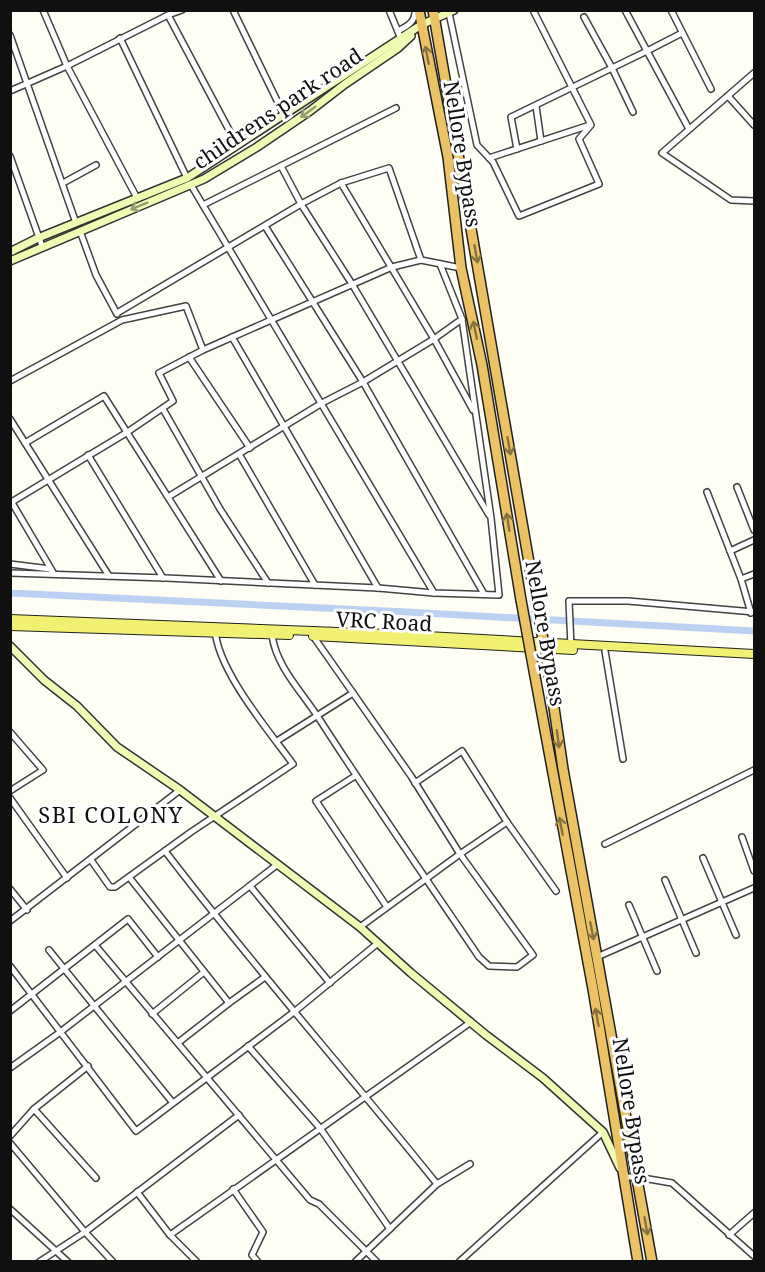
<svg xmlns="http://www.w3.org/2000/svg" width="765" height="1272" viewBox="0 0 765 1272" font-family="'Noto Serif',serif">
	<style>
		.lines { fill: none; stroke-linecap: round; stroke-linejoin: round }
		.canal { stroke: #bbd1f3; stroke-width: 7 }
		.street-casing { stroke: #434343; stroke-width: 8 }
		.secondary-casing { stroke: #323232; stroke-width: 10 }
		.primary-casing { stroke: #212121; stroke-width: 10 }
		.highway-casing { stroke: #212121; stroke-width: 12 }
		.street { stroke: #fff; stroke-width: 5 }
		.secondary { stroke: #f0fab3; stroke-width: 7 }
		.primary { stroke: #f0f072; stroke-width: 8 }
		.highway { stroke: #ebc365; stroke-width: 9 }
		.highway-bridge-casing { stroke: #212121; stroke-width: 12; stroke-linecap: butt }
		.highway-bridge { stroke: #ebc365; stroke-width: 9 }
		.oneway { stroke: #88723f }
		.oneway2 { stroke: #969c72 }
		.labels { text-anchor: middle; stroke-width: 6; stroke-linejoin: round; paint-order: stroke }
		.street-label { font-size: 21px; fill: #101010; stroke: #fff }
		.neighbourhood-label { font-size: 22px; letter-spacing: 1.5px; fill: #101010; stroke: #fff }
	</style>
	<rect width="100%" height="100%" fill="#fefef4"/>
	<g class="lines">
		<path class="canal" d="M10 593 407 612 754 631"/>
		<defs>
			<g id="street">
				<path d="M43 10 67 66 137 198"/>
				<path d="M233 10 284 115"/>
				<path d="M389 10 401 39"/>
				<path d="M625 10 647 51 682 33"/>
				<path d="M671 10 711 89"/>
				<path d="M449 13 477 145 493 162 519 216 599 184 579 139 591 125 533 10"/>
				<path d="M168 15 182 10"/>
				<path d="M584 17 612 68 633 112"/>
				<path d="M398 31C407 26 416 22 415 10"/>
				<path d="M10 35 76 223"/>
				<path d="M120 38 187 178"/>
				<path d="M754 73 662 153 731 200 754 201"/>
				<path d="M10 91 67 66 168 15 237 145"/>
				<path d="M728 96 754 125"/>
				<path d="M536 106 541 141"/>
				<path d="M517 149 511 117 647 51 689 129"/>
				<path d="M10 156 42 246"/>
				<path d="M489 158 590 125"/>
				<path d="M281 166 301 204 352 284 489 515"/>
				<path d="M63 183 96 165"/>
				<path d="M341 183 434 339 473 410"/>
				<path d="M191 185 434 593"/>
				<path d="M203 205 396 108"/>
				<path d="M265 226 363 382 484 594"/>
				<path d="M80 231 96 275 117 314"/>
				<path d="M117 313 301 204 341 183 389 168 421 260"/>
				<path d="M232 337 378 588"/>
				<path d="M189 357 250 448"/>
				<path d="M10 381 122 320 186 306 203 350"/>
				<path d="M163 409 220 509 268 583"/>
				<path d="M10 419 109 576"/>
				<path d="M25 443 104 396 221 581"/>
				<path d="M239 454 315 585"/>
				<path d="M88 455 163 578"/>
				<path d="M737 487 754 530"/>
				<path d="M707 492 741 579 751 613"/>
				<path d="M168 497 322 403 363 382 434 339 462 319"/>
				<path d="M11 501 54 574"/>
				<path d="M10 503 126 433 173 401 159 373 203 350 392 267 421 260 461 268"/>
				<path d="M730 551 754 540"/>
				<path d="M10 564 50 569"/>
				<path d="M10 573 166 578 378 588 434 593 499 595 491 518 462 319 440 264"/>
				<path d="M741 579 754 574"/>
				<path d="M272 635C276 666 301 691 318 717 370 798 425 877 479 957L489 966 517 967 533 955 460 854 507 822 462 751 415 783"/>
				<path d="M571 647 569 601H628L754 612"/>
				<path d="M605 651 623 759"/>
				<path d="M353 693 411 776 460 854 360 927"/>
				<path d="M10 732 43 770 10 791"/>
				<path d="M277 741 353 693 313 636"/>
				<path d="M355 776 316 801 387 907"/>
				<path d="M10 798 67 878"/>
				<path d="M507 822 556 891"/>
				<path d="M742 837 754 871"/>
				<path d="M605 844 754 770"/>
				<path d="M165 851C252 965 347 1072 437 1184"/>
				<path d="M703 858 736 935"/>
				<path d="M91 860 110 887H115L191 832 293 764C269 731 217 670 215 629"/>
				<path d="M129 877 229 1003 265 977"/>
				<path d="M665 880 696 953"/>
				<path d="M250 886 330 983"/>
				<path d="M10 889 27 910"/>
				<path d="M629 905 657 971"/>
				<path d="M10 921 180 790"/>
				<path d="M95 945 310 1200 319 1204 377 1262"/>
				<path d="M49 950 173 1103"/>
				<path d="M597 957 754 888"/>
				<path d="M10 966 136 1131 294 1012 378 943"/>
				<path d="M10 1011 128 919 158 957"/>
				<path d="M152 1014 204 972"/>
				<path d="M179 1042 229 1003"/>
				<path d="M248 1046 320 1128 390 1229"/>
				<path d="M10 1068 59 1033 278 864"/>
				<path d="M34 1109 96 1178"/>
				<path d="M10 1136 34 1109 88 1066"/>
				<path d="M10 1143 85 1232 113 1262"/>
				<path d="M624 1177H637L672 1183 754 1256"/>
				<path d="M233 1189 263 1232 252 1255 258 1262"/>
				<path d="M137 1192 170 1235 471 1022"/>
				<path d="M10 1209 68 1262"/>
				<path d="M170 1235 197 1262"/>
				<path d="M729 1235 754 1213"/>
				<path d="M39 1262 85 1232 239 1115"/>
				<path d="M355 1262 437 1184 470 1164"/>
				<path d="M459 1262 603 1132"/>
			</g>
			<g id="secondary">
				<path d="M10 252 38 238 187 178 421 25 454 10"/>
				<path d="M10 261 204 179 257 147 310 111 345 84 398 48 411 36"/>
				<path d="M10 646 44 680 77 706 117 747 180 790 360 927 411 973 486 1035 543 1078 603 1132 620 1168"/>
			</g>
			<g id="primary">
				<path d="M10 619 390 634 754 654"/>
				<path d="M10 626 289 635"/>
				<path d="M313 636 573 650"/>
			</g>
			<g id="highway">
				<path d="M419 10 448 157 461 268 482 365 521 600"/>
				<path d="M433 10 535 597"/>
				<path d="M532 660 593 989 638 1262"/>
				<path d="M547 660 563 769 652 1262"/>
			</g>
		</defs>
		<use href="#street" class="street-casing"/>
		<use href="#secondary" class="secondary-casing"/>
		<use href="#primary" class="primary-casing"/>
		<use href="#highway" class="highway-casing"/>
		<use href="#street" class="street"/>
		<use href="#secondary" class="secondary"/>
		<use href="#primary" class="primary"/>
		<use href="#highway" class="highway"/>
		<defs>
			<g id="highway-bridge">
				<path d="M535 597 547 660"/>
				<path d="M521 600 532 660"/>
			</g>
		</defs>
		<use href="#highway-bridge" class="highway-bridge-casing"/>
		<use href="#highway-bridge" class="highway-bridge"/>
	</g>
	<defs><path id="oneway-shaft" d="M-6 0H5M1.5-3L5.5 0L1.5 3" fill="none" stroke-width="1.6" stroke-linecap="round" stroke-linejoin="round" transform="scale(1.5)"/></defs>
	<g class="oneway">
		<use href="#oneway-shaft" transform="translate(427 55) rotate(-101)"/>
		<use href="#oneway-shaft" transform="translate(476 254) rotate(80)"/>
		<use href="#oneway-shaft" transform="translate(475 330) rotate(-102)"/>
		<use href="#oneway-shaft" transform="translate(509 446) rotate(80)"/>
		<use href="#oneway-shaft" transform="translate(508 522) rotate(-99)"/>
		<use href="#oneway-shaft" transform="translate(558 739) rotate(82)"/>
		<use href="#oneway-shaft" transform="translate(561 826) rotate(-101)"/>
		<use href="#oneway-shaft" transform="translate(592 931) rotate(79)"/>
		<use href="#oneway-shaft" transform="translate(597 1017) rotate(-100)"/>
		<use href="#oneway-shaft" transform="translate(646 1226) rotate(80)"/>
	</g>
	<g class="oneway2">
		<use href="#oneway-shaft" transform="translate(308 112) rotate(144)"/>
		<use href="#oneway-shaft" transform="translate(139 206) rotate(158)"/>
	</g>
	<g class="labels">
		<g class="street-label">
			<text transform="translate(278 109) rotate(-34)" y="7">childrens park road</text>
			<text transform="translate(462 154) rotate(81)" y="7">Nellore Bypass</text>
			<text transform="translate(384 622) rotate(3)" y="7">VRC Road</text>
			<text transform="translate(545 633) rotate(80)" y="7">Nellore Bypass</text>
			<text transform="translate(631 1111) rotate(81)" y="7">Nellore Bypass</text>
		</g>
		<g class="neighbourhood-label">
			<text x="111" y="823">SBI COLONY</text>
		</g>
	</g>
	<rect width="765" height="1272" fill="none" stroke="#101010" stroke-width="24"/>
</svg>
